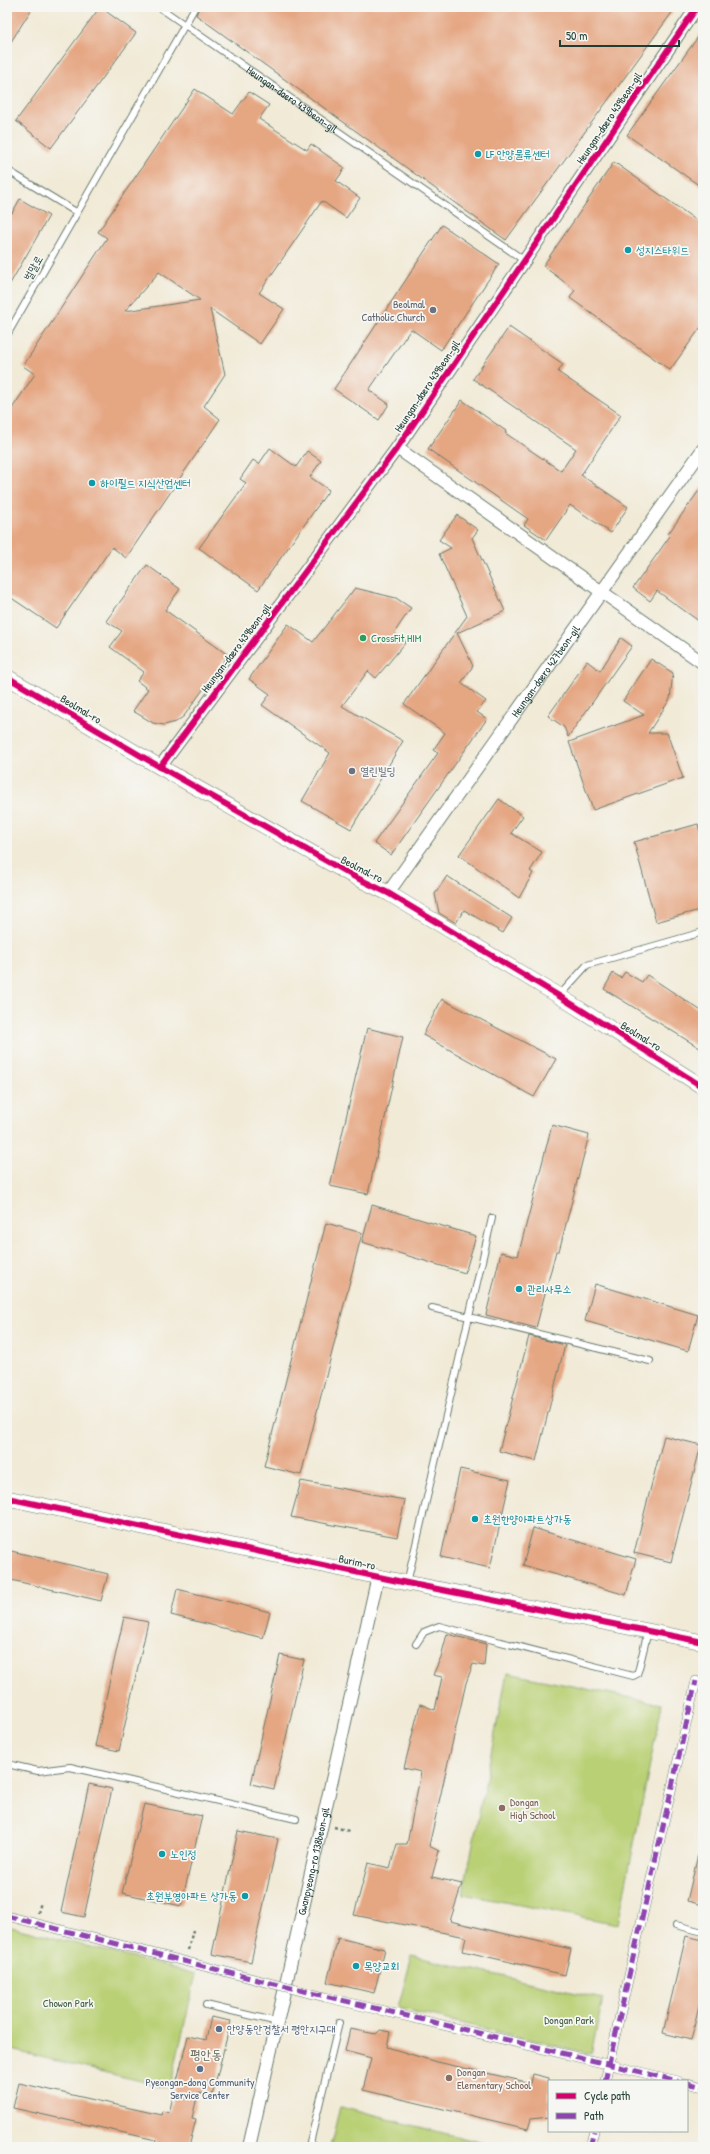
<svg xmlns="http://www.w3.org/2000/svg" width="710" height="2154" viewBox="0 0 710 2154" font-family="'Patrick Hand','Poor Story',sans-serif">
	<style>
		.green { fill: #b9d074; stroke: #6c8654 }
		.building { fill: #e5a682; fill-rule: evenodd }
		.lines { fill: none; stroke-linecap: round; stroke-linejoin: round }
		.service-casing { stroke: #687a6d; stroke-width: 8 }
		.pedestrian-casing { stroke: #687a6d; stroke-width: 10 }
		.minor-casing { stroke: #687a6d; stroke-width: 14 }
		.tertiary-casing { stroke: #687a6d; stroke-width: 16 }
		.path { stroke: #687a6d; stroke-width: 2.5; stroke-dasharray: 3 3; stroke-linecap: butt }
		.service { stroke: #fff; stroke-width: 6 }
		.pedestrian { stroke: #fff; stroke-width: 9 }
		.minor { stroke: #fff; stroke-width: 12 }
		.tertiary { stroke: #fff; stroke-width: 15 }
		.pedestrian-bridge-casing { stroke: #687a6d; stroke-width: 10; stroke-linecap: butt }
		.pedestrian-bridge { stroke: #fff; stroke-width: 9 }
		.quiet { stroke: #8e44ad; stroke-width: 5; stroke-dasharray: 10 5; stroke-linecap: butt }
		.cycleway-casing { stroke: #f6f6f2; stroke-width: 8 }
		.cycleway { stroke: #d6006c; stroke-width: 6 }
		.culture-dot { fill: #0f9aa8; stroke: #f6f6f2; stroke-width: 1.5 }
		.worship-dot { fill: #6b7280; stroke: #f6f6f2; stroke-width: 1.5 }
		.leisure-dot { fill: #2e9e5b; stroke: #f6f6f2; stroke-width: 1.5 }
		.education-dot { fill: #8d6e63; stroke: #f6f6f2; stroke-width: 1.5 }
		.service-dot { fill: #5c6f8a; stroke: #f6f6f2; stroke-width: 1.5 }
		.labels { text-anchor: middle; stroke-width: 3.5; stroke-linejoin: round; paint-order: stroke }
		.street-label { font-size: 11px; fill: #1f3d34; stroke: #f6f6f2 }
		.culture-label { font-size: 11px; fill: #0d838f; stroke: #f6f6f2; text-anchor: start }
		.worship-label { font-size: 11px; fill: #5b616d; stroke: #f6f6f2; text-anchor: end }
		.leisure-label { font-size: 11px; fill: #27864d; stroke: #f6f6f2; text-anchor: start }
		.education-label { font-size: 11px; fill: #785e54; stroke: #f6f6f2; text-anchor: start }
		.park-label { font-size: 11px; fill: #3e5a41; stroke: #f6f6f2 }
		.service-label { font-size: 11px; fill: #4e5e75; stroke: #f6f6f2; text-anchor: start }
		.quarter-label { font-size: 13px; fill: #64624f; stroke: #f6f6f2 }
	</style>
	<rect width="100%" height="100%" fill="#f6f6f2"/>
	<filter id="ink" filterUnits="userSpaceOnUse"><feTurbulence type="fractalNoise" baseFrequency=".025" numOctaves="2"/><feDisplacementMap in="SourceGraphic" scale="8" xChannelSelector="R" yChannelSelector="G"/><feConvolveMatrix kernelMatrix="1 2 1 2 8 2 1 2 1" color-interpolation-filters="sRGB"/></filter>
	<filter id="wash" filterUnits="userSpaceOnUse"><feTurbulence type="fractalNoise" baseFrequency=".012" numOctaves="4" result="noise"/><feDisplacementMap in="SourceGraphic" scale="16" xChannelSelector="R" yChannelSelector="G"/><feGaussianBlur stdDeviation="0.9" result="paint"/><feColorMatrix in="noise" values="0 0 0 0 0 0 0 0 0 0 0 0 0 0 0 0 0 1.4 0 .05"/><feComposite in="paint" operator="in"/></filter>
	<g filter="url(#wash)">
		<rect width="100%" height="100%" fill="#f1ead7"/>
		<g class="green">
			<path d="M507 1673 662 1704 618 1924 463 1894Z"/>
			<path d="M7 1926 196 1974 170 2088 7 2049Z"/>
			<path d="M412 1956 603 1999 591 2054 398 2008Z"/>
			<path d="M340 2107 491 2145V2147H330Z"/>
		</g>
		<g id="blocks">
			<g class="building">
				<path d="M7 7H33L7 48Z"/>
				<path d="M100 7 136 33 51 148 16 121Z"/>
				<path d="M199 7H676L506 240 196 15Z"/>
				<path d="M703 30V188L627 135Z"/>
				<path d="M195 89 233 114 249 92 269 105 259 119 307 150 311 144 345 168 336 181 360 198 346 218 322 201 259 293 284 309 260 344 210 309 225 374 204 406 220 419 126 558 112 547 56 628 7 595V416L35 374 23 366 107 238 98 232ZM159 272 200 300 125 311Z"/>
				<path d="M614 162 703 225V324L670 370 570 298 575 290 543 266Z"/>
				<path d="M20 199 49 216 7 289V210L12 213Z"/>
				<path d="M442 225 499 264 441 350 411 329 369 390 389 404 379 420 334 389Z"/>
				<path d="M509 327 563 364 558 372 621 415 581 475 628 507 611 533 570 505 546 540 524 525 528 519 428 449 462 400 506 431 505 433 561 471 576 449 473 379Z"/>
				<path d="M270 448 296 467 307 451 321 461 310 477 329 490 258 590 199 548 246 483 240 479 253 460 259 464Z"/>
				<path d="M703 485V624L657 591 650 601 633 588 670 536 668 534Z"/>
				<path d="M457 515 478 530 472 538 505 611 457 633 473 666 461 683 486 701 477 712 487 719 391 855 374 843 438 753 433 750 445 733 404 704 467 616 439 554 451 548 439 540Z"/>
				<path d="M147 565 180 589 165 610 228 655 184 716 176 722 164 725 153 723 133 711 148 689 137 681 144 672 110 647 122 631 106 621Z"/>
				<path d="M355 588 396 598 411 608 394 633 406 642 376 678 368 671 342 706 403 741 351 829 302 801 330 753 262 705 270 694 249 679 288 624 313 642Z"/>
				<path d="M621 638 632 646 568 737 564 727 548 716 587 661 600 671Z"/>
				<path d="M651 659 673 673 670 699 648 733H667L683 778 593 810 569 742 644 715 623 701Z"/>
				<path d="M499 799 523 816 511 833 542 852 530 871 533 873 519 898 459 855Z"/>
				<path d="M698 824 703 842V909L656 922 634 842Z"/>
				<path d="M447 876 512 918 503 933 464 910 456 923 439 913 435 894Z"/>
				<path d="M625 972 642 982 647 975 703 1012V1050L604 989 613 973 621 978Z"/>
				<path d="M442 999 556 1059 534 1097 423 1035Z"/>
				<path d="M367 1028 403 1037 368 1194 330 1186Z"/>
				<path d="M552 1125 589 1135 559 1251H556L536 1328 486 1315 501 1252 518 1256Z"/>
				<path d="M372 1205 476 1236 465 1273 362 1242Z"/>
				<path d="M326 1223 362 1233 301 1475 264 1466Z"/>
				<path d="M595 1284 698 1315 688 1351 585 1321Z"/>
				<path d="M529 1336 565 1345 536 1461 499 1451Z"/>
				<path d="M664 1436 701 1445 671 1562 634 1553Z"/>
				<path d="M460 1469 510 1480 490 1568 441 1557Z"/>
				<path d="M301 1481 405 1500 397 1537 291 1517Z"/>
				<path d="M533 1528 636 1559 626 1595 523 1565Z"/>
				<path d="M7 1550 108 1574 101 1601 7 1579Z"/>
				<path d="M177 1589 270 1612 263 1638 171 1615Z"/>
				<path d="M124 1617 148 1622 119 1751 95 1746Z"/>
				<path d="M447 1634 486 1644 484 1666 473 1664 466 1683 429 1846 439 1851 432 1877 462 1884 450 1921 571 1949 565 1975 463 1951 466 1937 354 1915 368 1863 390 1868 397 1844H407L421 1772 404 1768 420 1704 435 1710 442 1677 433 1675 441 1657Z"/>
				<path d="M280 1655 304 1660 274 1789 251 1784Z"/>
				<path d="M89 1784 112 1789 84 1917 61 1912Z"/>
				<path d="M144 1804 202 1816 181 1906 122 1893Z"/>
				<path d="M238 1831 278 1839 251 1962 212 1954Z"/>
				<path d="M698 1855 703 1856V1905L687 1901Z"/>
				<path d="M686 1936 703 1940V1989L691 2040 663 2033Z"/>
				<path d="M338 1938 385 1949 374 1993 327 1982Z"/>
				<path d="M211 2017 231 2021 212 2096 198 2093 192 2118 196 2119 189 2147H154L156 2140 13 2108 19 2083 161 2115 162 2111 169 2113 188 2036 206 2040Z"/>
				<path d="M350 2029 376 2034 380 2030 390 2032 387 2047 433 2061 531 2083 533 2074 549 2078V2117L531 2119 528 2129 363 2090 371 2058 345 2051Z"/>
			</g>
		</g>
	</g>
	<g filter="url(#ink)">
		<use href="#blocks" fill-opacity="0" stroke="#687a6d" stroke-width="1"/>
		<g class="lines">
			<defs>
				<g id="service">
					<path id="s1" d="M159 7 525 261"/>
					<path d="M7 170 76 212"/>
					<path d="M7 335 195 7"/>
					<path d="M559 996 587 965 703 932"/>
					<path d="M432 1308 650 1361"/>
					<path d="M407 1583 492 1218"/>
					<path d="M416 1644 424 1632 439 1626 633 1676 637 1674 639 1668 648 1631"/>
					<path d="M7 1764 38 1771 70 1767 296 1819"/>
					<path d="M676 1925 703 1932"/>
					<path d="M206 2005 278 2022"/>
					<path d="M309 2147 339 2023"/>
				</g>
				<g id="pedestrian">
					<path d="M7 1916 258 1980"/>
					<path d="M325 1997 678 2081"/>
					<path d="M605 2081 696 1681"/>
					<path d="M687 2083 703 2087"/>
					<path d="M590 2147 594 2131"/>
				</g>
				<g id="minor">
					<path d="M397 448 703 663"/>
					<path d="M160 767 397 448 697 7"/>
					<path id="s2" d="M388 893 703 449"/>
					<path id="s3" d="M249 2147 378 1576"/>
				</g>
				<g id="tertiary">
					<path d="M7 677 160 767 353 876 388 893 559 996 703 1087"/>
					<path d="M7 1498 407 1583 703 1642"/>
				</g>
			</defs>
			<use href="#service" class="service-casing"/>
			<use href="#pedestrian" class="pedestrian-casing"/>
			<use href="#minor" class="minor-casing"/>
			<use href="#tertiary" class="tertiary-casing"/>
			<g class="path">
				<path d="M334 1827 349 1831"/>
				<path d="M38 1913 41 1902"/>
				<path d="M188 1950 193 1930"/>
			</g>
			<use href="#service" class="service"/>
			<use href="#pedestrian" class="pedestrian"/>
			<use href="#minor" class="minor"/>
			<use href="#tertiary" class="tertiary"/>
			<defs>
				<path id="pedestrian-bridge" d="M258 1980 325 1997"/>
			</defs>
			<use href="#pedestrian-bridge" class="pedestrian-bridge-casing"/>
			<use href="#pedestrian-bridge" class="pedestrian-bridge"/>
			<g class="quiet">
				<path d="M7 1916 258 1980 678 2081"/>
				<path d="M605 2081 696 1681"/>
				<path d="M687 2083 703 2087"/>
				<path d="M590 2147 594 2131"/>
			</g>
			<defs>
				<g id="cycleway">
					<path d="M7 677 160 767 353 876 388 893 559 996 703 1087"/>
					<path d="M160 767 397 448 697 7"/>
					<path d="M7 1498 407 1583 703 1642"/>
				</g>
			</defs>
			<use href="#cycleway" class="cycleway-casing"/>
			<use href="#cycleway" class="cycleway"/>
		</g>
	</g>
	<g class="culture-dot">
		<circle cx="478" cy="154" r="4"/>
		<circle cx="628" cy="250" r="4"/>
		<circle cx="92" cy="483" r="4"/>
		<circle cx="519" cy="1289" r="4"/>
		<circle cx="475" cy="1519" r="4"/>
		<circle cx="162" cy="1854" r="4"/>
		<circle cx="245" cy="1896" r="4"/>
		<circle cx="356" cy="1966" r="4"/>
	</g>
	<g class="worship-dot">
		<circle cx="433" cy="310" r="4"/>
		<circle cx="352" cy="771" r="4"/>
	</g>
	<circle class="leisure-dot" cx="363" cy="638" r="4"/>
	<g class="education-dot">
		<circle cx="502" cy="1808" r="4"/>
		<circle cx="449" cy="2078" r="4"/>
	</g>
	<g class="service-dot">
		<circle cx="219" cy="2029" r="4"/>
		<circle cx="200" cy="2069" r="4"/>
	</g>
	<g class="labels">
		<g class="street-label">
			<text dy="4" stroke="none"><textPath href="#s1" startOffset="162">Heungan-daero 439beon-gil</textPath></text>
			<text transform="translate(609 118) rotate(-56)" y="4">Heungan-daero 439beon-gil</text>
			<text transform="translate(33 268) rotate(-61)" y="4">벌말로</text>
			<text transform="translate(427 386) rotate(-56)" y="4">Heungan-daero 439beon-gil</text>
			<text transform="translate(236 648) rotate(-53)" y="4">Heungan-daero 439beon-gil</text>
			<text dy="4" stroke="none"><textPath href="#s2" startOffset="272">Heungan-daero 427beon-gil</textPath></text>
			<text transform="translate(81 709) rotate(31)" y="4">Beolmal-ro</text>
			<text transform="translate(362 869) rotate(27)" y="4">Beolmal-ro</text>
			<text transform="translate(641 1036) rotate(32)" y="4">Beolmal-ro</text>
			<text transform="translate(357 1562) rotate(12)" y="4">Burim-ro</text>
			<text dy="4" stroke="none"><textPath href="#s3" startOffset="293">Gwanpyeong-ro 138beon-gil</textPath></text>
		</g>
		<g class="culture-label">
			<text x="486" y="158">LF 안양물류센터</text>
			<text x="636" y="254">성지스타위드</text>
			<text x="100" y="487">하이필드 지식산업센터</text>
			<text x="527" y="1293">관리사무소</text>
			<text x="483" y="1523">초원한양아파트상가동</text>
			<text x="170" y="1858">노인정</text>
			<text x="237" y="1900" text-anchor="end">초원부영아파트 상가동</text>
			<text x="364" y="1970">목양교회</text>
		</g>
		<g class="worship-label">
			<text x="425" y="308">Beolmal<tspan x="425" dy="13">Catholic Church</tspan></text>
			<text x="360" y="775" text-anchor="start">열린빌딩</text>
		</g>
		<g class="leisure-label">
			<text x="371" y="642">CrossFit HIM</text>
		</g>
		<g class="education-label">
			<text x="510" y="1806">Dongan<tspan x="510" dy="13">High School</tspan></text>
			<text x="457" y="2076">Dongan<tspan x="457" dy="13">Elementary School</tspan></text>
		</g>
		<g class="park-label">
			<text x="68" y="2007">Chowon Park</text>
			<text x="569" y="2024">Dongan Park</text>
		</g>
		<g class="service-label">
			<text x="227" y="2033">안양동안경찰서 평안지구대</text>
			<text x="200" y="2086" text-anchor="middle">Pyeongan-dong Community<tspan x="200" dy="13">Service Center</tspan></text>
		</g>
		<g class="quarter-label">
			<text x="206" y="2059">평안동</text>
		</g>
	</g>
	<rect width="710" height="2154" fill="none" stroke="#f6f6f2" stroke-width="24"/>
	<rect x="548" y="2080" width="140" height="52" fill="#f6f6f2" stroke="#a0aca6"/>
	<rect x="556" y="2093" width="20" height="6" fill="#d6006c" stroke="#a0aca6"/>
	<text x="584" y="2100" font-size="12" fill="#1f3d34">Cycle path</text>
	<rect x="556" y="2113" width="20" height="6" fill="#8e44ad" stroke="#a0aca6"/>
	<text x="584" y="2120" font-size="12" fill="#1f3d34">Path</text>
	<path d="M560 40v6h119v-6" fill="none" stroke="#1f3d34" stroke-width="2"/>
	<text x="566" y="40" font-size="12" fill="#1f3d34" stroke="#f6f6f2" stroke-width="3" paint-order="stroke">50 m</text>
</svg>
